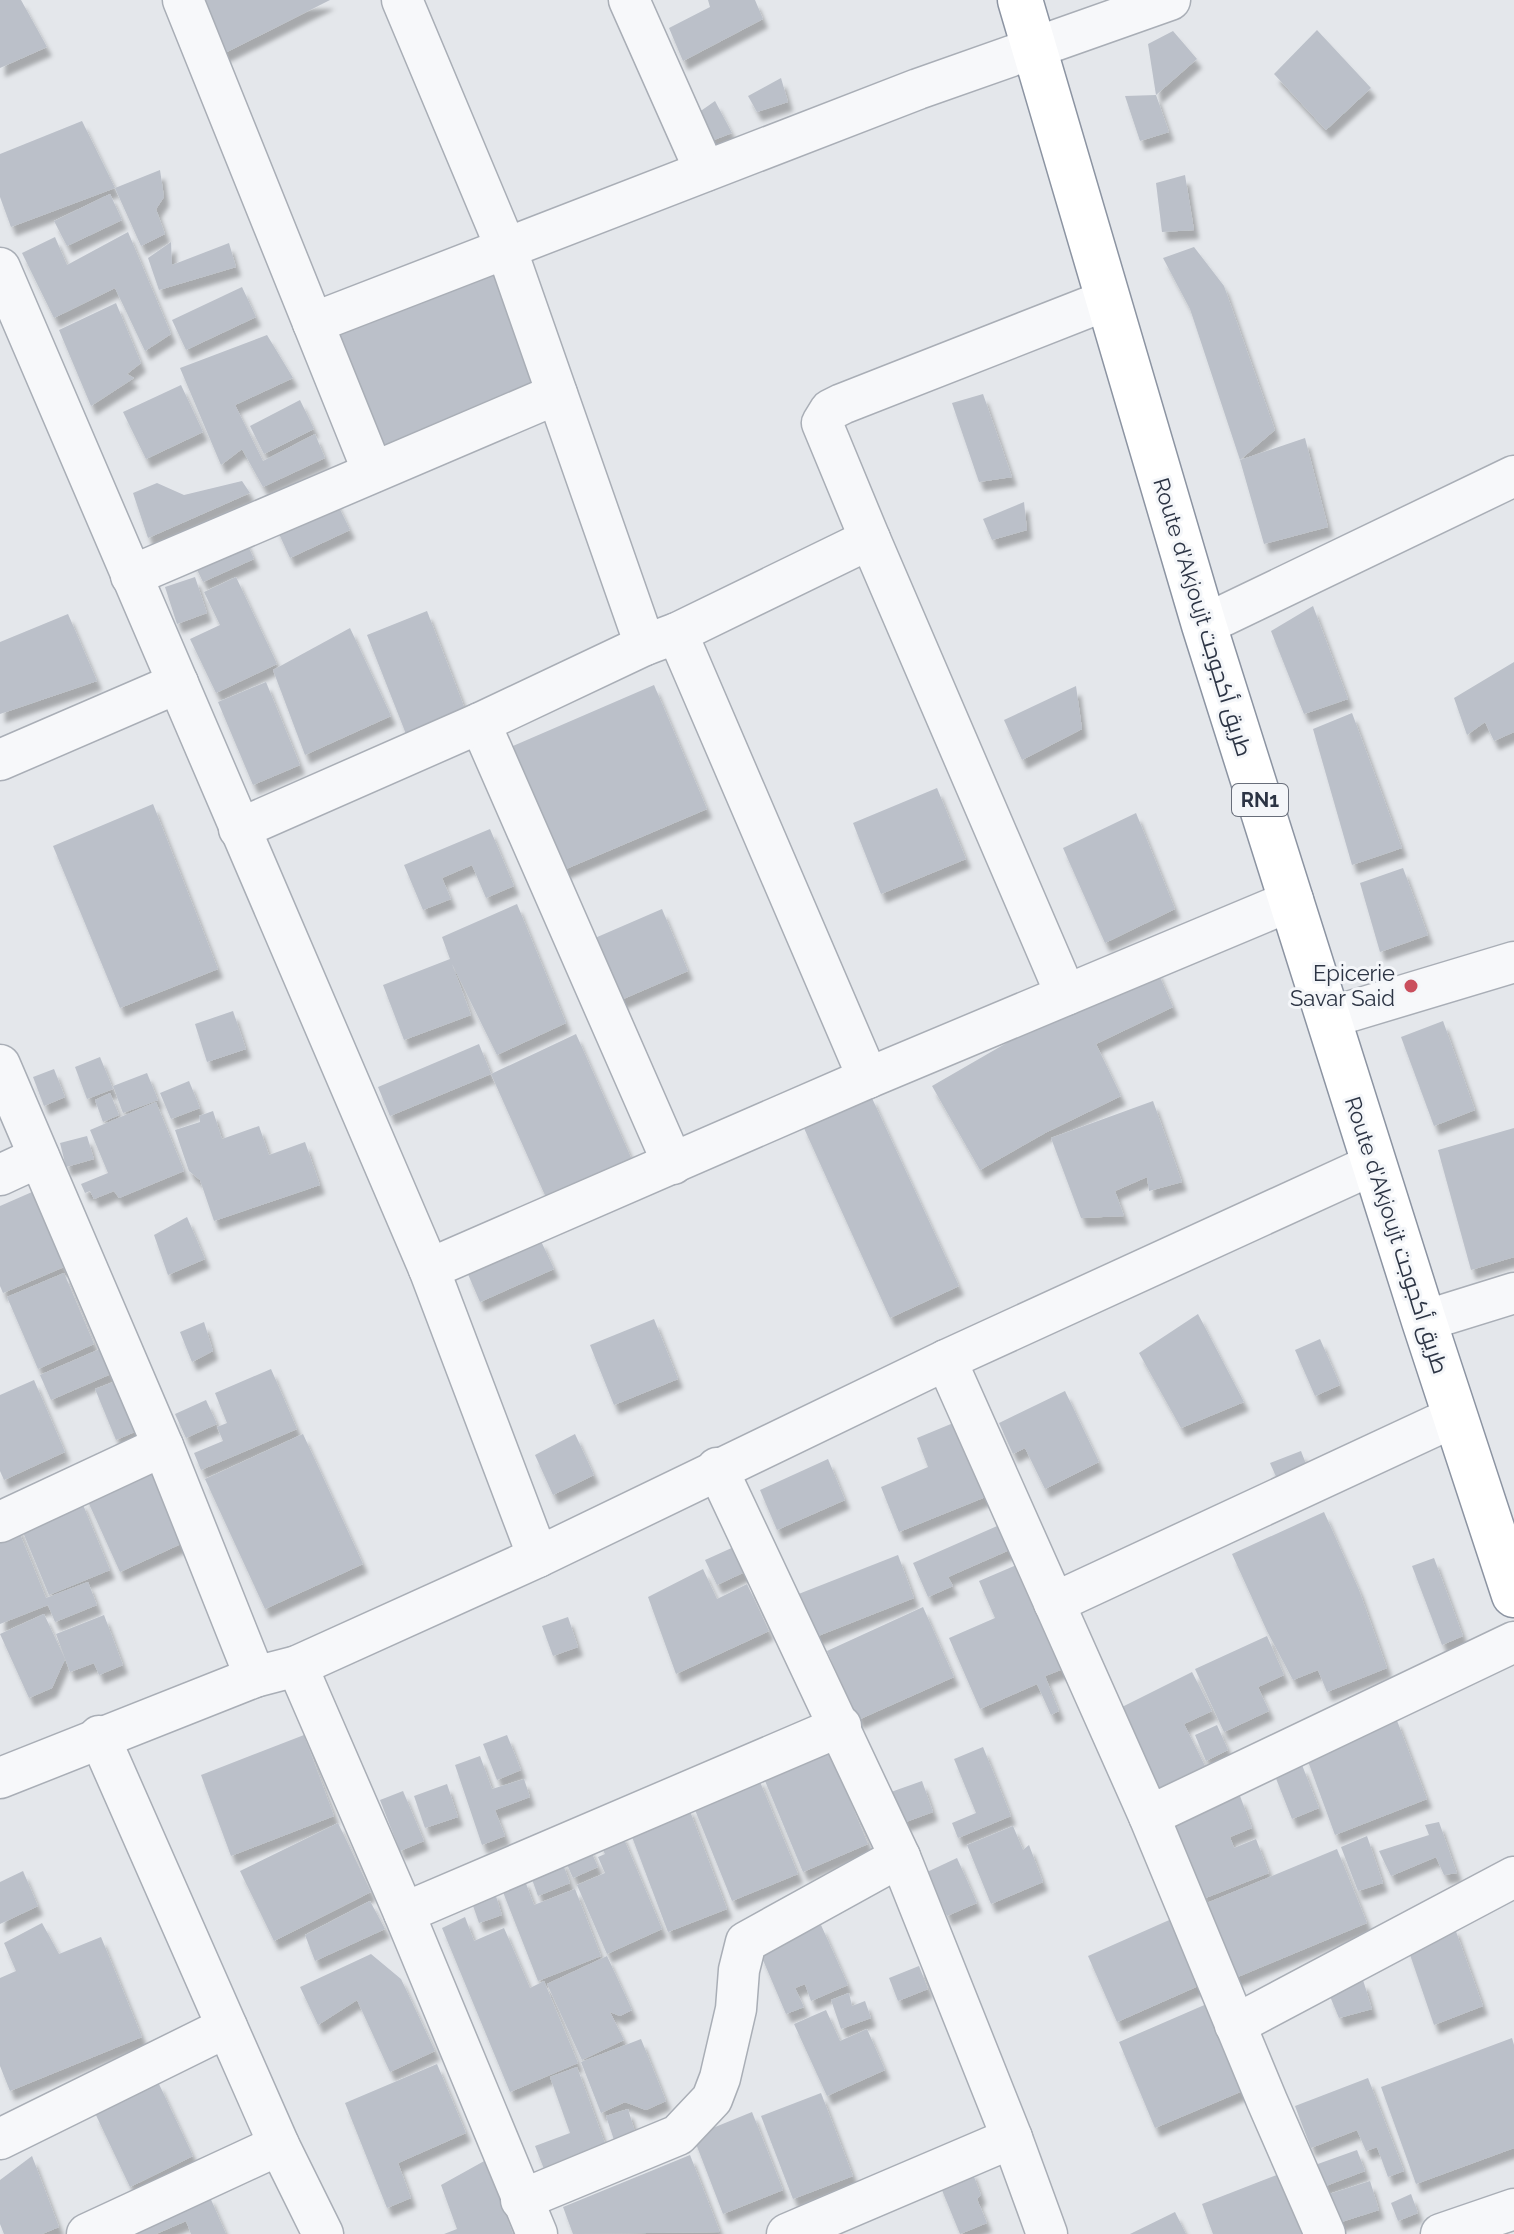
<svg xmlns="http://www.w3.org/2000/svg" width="1514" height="2234" viewBox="0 0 1514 2234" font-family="Raleway,Cairo,sans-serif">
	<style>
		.building { fill: #bbc0c9; filter: url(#shadow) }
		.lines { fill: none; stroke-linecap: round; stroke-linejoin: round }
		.minor-casing { stroke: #a9aeb6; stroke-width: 43 }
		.trunk-casing { stroke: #8c94a2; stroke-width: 47 }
		.minor { stroke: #f7f8fa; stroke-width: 40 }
		.trunk { stroke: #fff; stroke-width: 44 }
		.poi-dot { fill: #ca4f5d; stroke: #f4f6f9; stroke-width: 3 }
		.labels { text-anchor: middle; stroke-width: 6; stroke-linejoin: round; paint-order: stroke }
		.shield { fill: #f4f6f9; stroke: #686e7a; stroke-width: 2 }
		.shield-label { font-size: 20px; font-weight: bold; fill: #2c3444 }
		.street-label { font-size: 22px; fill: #2c3444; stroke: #f4f6f9 }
		.poi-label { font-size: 22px; fill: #2c3444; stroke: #f4f6f9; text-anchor: end }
	</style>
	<defs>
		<filter id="shadow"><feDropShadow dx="5" dy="9" stdDeviation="2" flood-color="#0004"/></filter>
	</defs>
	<rect width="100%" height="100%" fill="#e4e7eb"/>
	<g class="building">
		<path d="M0 0H21L47 47 0 68Z"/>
		<path d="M200 0H330L217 57Z"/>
		<path d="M708 0H755L763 19 683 61 669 28 710 7Z"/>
		<path d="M1317 30 1371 88 1326 130 1274 74Z"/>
		<path d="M1173 31 1197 59 1156 95 1169 132 1140 141 1125 96 1156 95 1148 44Z"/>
		<path d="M781 78 788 102 757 112 748 96Z"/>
		<path d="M715 101 732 133 706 143 695 115Z"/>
		<path d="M82 121 115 188 11 227 0 197V154Z"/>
		<path d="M160 170 164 197 156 209 165 234 141 246 115 188Z"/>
		<path d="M1185 175 1194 230 1162 232 1156 183Z"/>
		<path d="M110 194 122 220 67 246 54 221Z"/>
		<path d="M128 232 171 334 145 351 115 288 54 318 22 253 55 237 67 265Z"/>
		<path d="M171 242 172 265 229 243 236 267 159 290 148 258Z"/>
		<path d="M1194 247 1224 286 1275 430 1240 460 1305 438 1328 527 1264 544 1240 460 1190 309 1163 258Z"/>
		<path d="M499 258 545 391 376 459 320 331Z"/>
		<path d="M242 287 256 317 186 350 172 320Z"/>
		<path d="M116 303 141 363 127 374 134 378 91 406 59 330Z"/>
		<path d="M267 335 293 378 235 405 263 461 315 434 325 458 263 487 242 449 221 465 180 368Z"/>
		<path d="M181 385 203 432 146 459 123 412Z"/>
		<path d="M983 394 1012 477 979 482 952 403Z"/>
		<path d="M300 400 314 429 264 454 250 426Z"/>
		<path d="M242 481 250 493 148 538 133 493 157 483 184 495Z"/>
		<path d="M334 497 350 530 290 558 275 525Z"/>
		<path d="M1024 502 1027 530 992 540 983 519Z"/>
		<path d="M243 535 254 559 203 582 192 559Z"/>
		<path d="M195 577 207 613 177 624 165 587Z"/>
		<path d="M236 577 277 664 216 693 190 639 220 625 204 592Z"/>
		<path d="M1313 606 1348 699 1304 714 1271 631Z"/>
		<path d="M427 611 465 709 406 734 367 635Z"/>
		<path d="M68 614 97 681 0 714V642Z"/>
		<path d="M350 628 391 716 305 755 273 670Z"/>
		<path d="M1514 662V732L1494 741 1485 722 1467 735 1454 698Z"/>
		<path d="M266 682 300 765 253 785 218 702Z"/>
		<path d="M654 685 707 809 559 872 506 749Z"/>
		<path d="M1076 686 1082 729 1022 760 1004 720Z"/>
		<path d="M1352 713 1402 848 1352 865 1313 729Z"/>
		<path d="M937 788 966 859 881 894 853 823Z"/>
		<path d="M153 804 218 969 120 1008 53 846Z"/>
		<path d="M1136 813 1175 909 1105 943 1063 848Z"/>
		<path d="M490 829 514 886 486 898 472 865 442 878 451 899 423 910 404 865Z"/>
		<path d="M1403 868 1428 935 1380 952 1360 883Z"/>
		<path d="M517 904 566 1023 497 1055 452 964 471 1015 404 1040 383 985 450 959 442 937Z"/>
		<path d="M662 909 688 971 614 1003 588 941Z"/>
		<path d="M1156 968 1173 1007 1096 1044 1121 1096 1045 1133 980 1170 932 1086 1076 1003Z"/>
		<path d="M233 1011 246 1049 207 1062 195 1024Z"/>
		<path d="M1443 1021 1475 1110 1434 1126 1401 1037Z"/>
		<path d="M576 1034 633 1162 548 1202 491 1074Z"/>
		<path d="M479 1044 491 1074 390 1116 378 1087Z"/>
		<path d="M100 1057 113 1089 87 1099 75 1067Z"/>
		<path d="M54 1069 65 1097 44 1106 33 1077Z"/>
		<path d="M147 1073 158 1100 123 1113 113 1086Z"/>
		<path d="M189 1081 200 1108 171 1119 160 1093Z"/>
		<path d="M110 1093 119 1115 103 1122 95 1100Z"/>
		<path d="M871 1096 959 1286 890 1318 803 1126Z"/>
		<path d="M1153 1101 1182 1182 1149 1191 1147 1177 1115 1191 1124 1216 1081 1218 1051 1138Z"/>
		<path d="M156 1102 184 1171 119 1198 114 1191 94 1199 90 1191 85 1193 81 1184 108 1173 90 1130Z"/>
		<path d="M213 1111 222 1139 259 1126 269 1155 305 1142 320 1185 214 1221 200 1180 189 1171 175 1130 200 1122 199 1116Z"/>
		<path d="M1514 1128V1257L1471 1270 1438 1150Z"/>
		<path d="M87 1136 94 1159 66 1167 60 1143Z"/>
		<path d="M32 1192 64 1267 3 1293 0 1286V1206Z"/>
		<path d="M187 1217 205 1259 168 1275 154 1235Z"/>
		<path d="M540 1239 554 1269 480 1302 467 1272Z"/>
		<path d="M64 1273 94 1344 38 1369 7 1297Z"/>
		<path d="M1198 1314 1244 1402 1181 1428 1139 1353Z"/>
		<path d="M654 1319 678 1379 614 1405 590 1345Z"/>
		<path d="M204 1322 213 1351 192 1362 180 1332Z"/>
		<path d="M1320 1339 1340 1385 1315 1396 1295 1350Z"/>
		<path d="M100 1349 111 1374 51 1400 40 1375Z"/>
		<path d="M271 1369 297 1429 201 1470 194 1453 223 1441 217 1427 227 1423 215 1393Z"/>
		<path d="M34 1380 65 1452 4 1480 0 1471V1395Z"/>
		<path d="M116 1381 137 1431 116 1440 95 1389Z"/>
		<path d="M1065 1391 1099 1462 1045 1489 1025 1448 1013 1454 999 1423Z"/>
		<path d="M206 1400 217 1424 186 1438 175 1414Z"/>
		<path d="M963 1419 993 1494 899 1532 881 1487 928 1467 917 1438Z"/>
		<path d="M303 1434 363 1564 265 1609 205 1479Z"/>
		<path d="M575 1434 594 1475 553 1495 535 1455Z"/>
		<path d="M1301 1451 1308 1469 1278 1481 1270 1463Z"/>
		<path d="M828 1459 845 1500 777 1530 760 1490Z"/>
		<path d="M148 1466 183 1543 120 1572 85 1495Z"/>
		<path d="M81 1500 110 1570 49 1595 20 1525Z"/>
		<path d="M1324 1512 1359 1590 1387 1668 1327 1692 1318 1670 1293 1680 1267 1631 1232 1554Z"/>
		<path d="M1004 1523 1014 1548 948 1577 953 1586 928 1597 913 1563Z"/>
		<path d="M16 1524 46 1598 88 1582 97 1605 55 1622 48 1605 0 1624V1531Z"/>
		<path d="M736 1546 747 1571 717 1585 705 1560Z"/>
		<path d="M898 1555 914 1598 813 1638 796 1595Z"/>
		<path d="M1434 1558 1463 1636 1442 1645 1412 1566Z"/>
		<path d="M1021 1563 1066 1668 1045 1676 1059 1711 1051 1715 1037 1684 980 1709 949 1638 995 1618 979 1581Z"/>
		<path d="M703 1569 717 1599 747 1584 769 1631 676 1674 648 1597Z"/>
		<path d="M923 1607 954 1677 858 1720 827 1651Z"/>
		<path d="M44 1614 65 1659 52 1688 29 1698 0 1634Z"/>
		<path d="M104 1615 123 1665 99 1675 94 1663 70 1672 56 1634Z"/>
		<path d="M568 1617 578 1647 553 1656 542 1626Z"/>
		<path d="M1267 1636 1284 1675 1258 1687 1269 1711 1224 1732 1195 1669Z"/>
		<path d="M1192 1672 1212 1711 1184 1724 1205 1766 1156 1790 1116 1710Z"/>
		<path d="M1396 1718 1427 1799 1335 1835 1305 1753Z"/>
		<path d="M1217 1725 1228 1750 1206 1761 1195 1735Z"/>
		<path d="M304 1735 334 1816 231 1856 201 1775Z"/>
		<path d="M507 1735 521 1770 497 1780 483 1744Z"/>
		<path d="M826 1743 868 1844 803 1872 763 1776Z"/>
		<path d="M983 1747 1011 1816 958 1838 952 1823 976 1813 954 1759Z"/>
		<path d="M480 1756 492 1789 524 1779 530 1797 495 1810 505 1836 482 1845 455 1765Z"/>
		<path d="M1302 1765 1319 1808 1292 1819 1275 1776Z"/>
		<path d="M758 1777 798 1874 732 1901 693 1805Z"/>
		<path d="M922 1781 933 1812 903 1823 891 1792Z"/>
		<path d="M447 1784 458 1817 425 1828 414 1796Z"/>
		<path d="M403 1791 424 1841 400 1851 380 1800Z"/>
		<path d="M1240 1796 1252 1828 1230 1837 1234 1848 1256 1839 1269 1873 1203 1899 1173 1823Z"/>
		<path d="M688 1806 727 1909 668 1932 629 1829Z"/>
		<path d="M1439 1822 1457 1873 1444 1875 1436 1857 1391 1876 1379 1851 1429 1835 1425 1825Z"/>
		<path d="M338 1823 371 1892 274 1941 240 1871Z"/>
		<path d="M1013 1826 1023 1850 1029 1845 1043 1882 991 1904 967 1845Z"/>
		<path d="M621 1832 662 1929 607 1954 577 1885 605 1873 598 1857 605 1854 599 1842Z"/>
		<path d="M1367 1836 1383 1883 1358 1891 1341 1847Z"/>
		<path d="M588 1845 598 1867 573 1878 563 1855Z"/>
		<path d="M1337 1849 1367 1923 1233 1979 1202 1905Z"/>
		<path d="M957 1858 977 1903 947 1916 927 1872Z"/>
		<path d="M561 1859 570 1883 538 1896 529 1871Z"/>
		<path d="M23 1871 38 1906 0 1924V1882Z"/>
		<path d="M524 1878 534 1905 575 1889 601 1956 538 1981 501 1887Z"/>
		<path d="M494 1890 502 1915 479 1923 470 1897Z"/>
		<path d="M370 1901 385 1929 315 1961 305 1935Z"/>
		<path d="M465 1917 474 1941 504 1928 530 1988 544 1981 578 2063 510 2092 442 1928Z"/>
		<path d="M1176 1917 1205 1983 1117 2022 1088 1956Z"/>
		<path d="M42 1923 59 1954 101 1937 142 2037 10 2091 0 2066V1978L16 1971 4 1943Z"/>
		<path d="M821 1925 848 1985 811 2001 805 1984 795 1988 804 2007 786 2014 760 1953Z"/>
		<path d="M1454 1926 1483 2006 1434 2025 1406 1943Z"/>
		<path d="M371 1954 401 1979 435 2051 390 2072 357 2000 318 2025 300 1987Z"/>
		<path d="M607 1956 632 2010 620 2016 610 2012 624 2040 582 2060 547 1984Z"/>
		<path d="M919 1966 928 1989 898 2001 889 1978Z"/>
		<path d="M1363 1980 1372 2009 1339 2018 1329 1994Z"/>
		<path d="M849 1993 852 2006 865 2001 871 2018 841 2029 831 2000Z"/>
		<path d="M1209 2003 1245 2090 1155 2128 1119 2042Z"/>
		<path d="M826 2010 840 2041 867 2029 885 2070 827 2096 794 2024Z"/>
		<path d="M1512 2038 1514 2045V2148L1416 2184 1381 2087Z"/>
		<path d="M641 2039 666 2101 646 2110 625 2102 601 2113 581 2062Z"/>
		<path d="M437 2064 466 2133 398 2163 411 2198 387 2208 345 2103Z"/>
		<path d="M577 2067 606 2146 544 2169 535 2146 570 2133 550 2077Z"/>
		<path d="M1368 2078 1404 2171 1388 2177 1377 2147 1366 2151 1357 2130 1311 2148 1295 2106Z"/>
		<path d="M158 2082 193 2156 130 2187 95 2113Z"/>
		<path d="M821 2093 853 2176 793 2199 761 2116Z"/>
		<path d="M628 2109 635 2132 614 2140 606 2116Z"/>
		<path d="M752 2112 783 2190 723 2214 693 2136Z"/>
		<path d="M1357 2150 1365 2171 1323 2187 1315 2165Z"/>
		<path d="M690 2155 720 2232 573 2234 563 2207Z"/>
		<path d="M32 2156 59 2227 42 2234H4L0 2224V2180Z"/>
		<path d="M486 2160 513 2234H444L457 2229 441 2185Z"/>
		<path d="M971 2169 981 2195 977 2199 987 2223 960 2234 939 2183Z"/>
		<path d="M1292 2169 1317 2234H1213L1202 2204Z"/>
		<path d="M1370 2181 1379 2210 1335 2224 1326 2195Z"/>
		<path d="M1411 2194 1418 2213 1398 2221 1391 2203Z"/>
		<path d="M209 2195 226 2234H191L186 2221 156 2234H120Z"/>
		<path d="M1175 2212 1186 2234H1130Z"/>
	</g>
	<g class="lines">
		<defs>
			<g id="minor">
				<path d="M183 0 373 472"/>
				<path d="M402 0 506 248 645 645"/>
				<path d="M629 0 705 171"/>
				<path d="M0 268 429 1269 538 1557"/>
				<path d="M313 323 918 89 1170 0"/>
				<path d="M131 576 557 394"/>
				<path d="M1204 625 1514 476"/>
				<path d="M677 633 868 1078"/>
				<path d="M480 723 673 1164"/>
				<path d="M0 760 178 683"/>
				<path d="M239 829 480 723 645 645 677 633 870 539"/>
				<path d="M1066 995 870 539 822 423 830 410 842 404 1107 300"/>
				<path d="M1328 1018 1514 962"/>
				<path d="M0 1065 163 1446 255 1677"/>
				<path d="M0 1175 39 1157"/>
				<path d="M429 1269 868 1078 1293 900"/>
				<path d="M1424 1321 1514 1293"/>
				<path d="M946 1360 1149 1816 1267 2101 1325 2234"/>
				<path d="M717 1468 900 1857 1012 2138 1047 2234"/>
				<path d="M0 1522 163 1446"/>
				<path d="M1054 1603 1456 1416"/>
				<path d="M297 1666 404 1913 537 2234"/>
				<path d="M99 1736 279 2145 323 2234"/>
				<path d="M0 1778 255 1677 297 1666 538 1557 946 1360 1374 1164"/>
				<path d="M1149 1816 1514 1642"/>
				<path d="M404 1913 841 1726"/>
				<path d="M1235 2025 1514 1877"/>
				<path d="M0 2139 227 2027"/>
				<path d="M521 2200 678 2135 712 2099 720 2078 736 2009 739 1970 746 1942 900 1857"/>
				<path d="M87 2234 279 2145"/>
				<path d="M787 2234 1012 2138"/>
				<path d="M1441 2234 1514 2209"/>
			</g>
			<path id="trunk" d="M1020 0 1204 625 1424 1321 1514 1595"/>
		</defs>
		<use href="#minor" class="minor-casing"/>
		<use href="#trunk" class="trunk-casing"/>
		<use href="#minor" class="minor"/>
		<use href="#trunk" class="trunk"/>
	</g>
	<circle class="poi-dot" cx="1411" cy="986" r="8"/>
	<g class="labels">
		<rect class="shield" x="1232" y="784" width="56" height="32" rx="6"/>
		<g class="shield-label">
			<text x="1260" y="807">RN1</text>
		</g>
		<g class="street-label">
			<text transform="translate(1203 617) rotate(73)" y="8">Route d'Akjoujt طريق أكجوجت</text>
			<text transform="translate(1397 1235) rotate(72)" y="8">Route d'Akjoujt طريق أكجوجت</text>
		</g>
		<g class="poi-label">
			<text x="1395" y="981">Epicerie<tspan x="1395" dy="25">Savar Said</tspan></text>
		</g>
	</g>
</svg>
